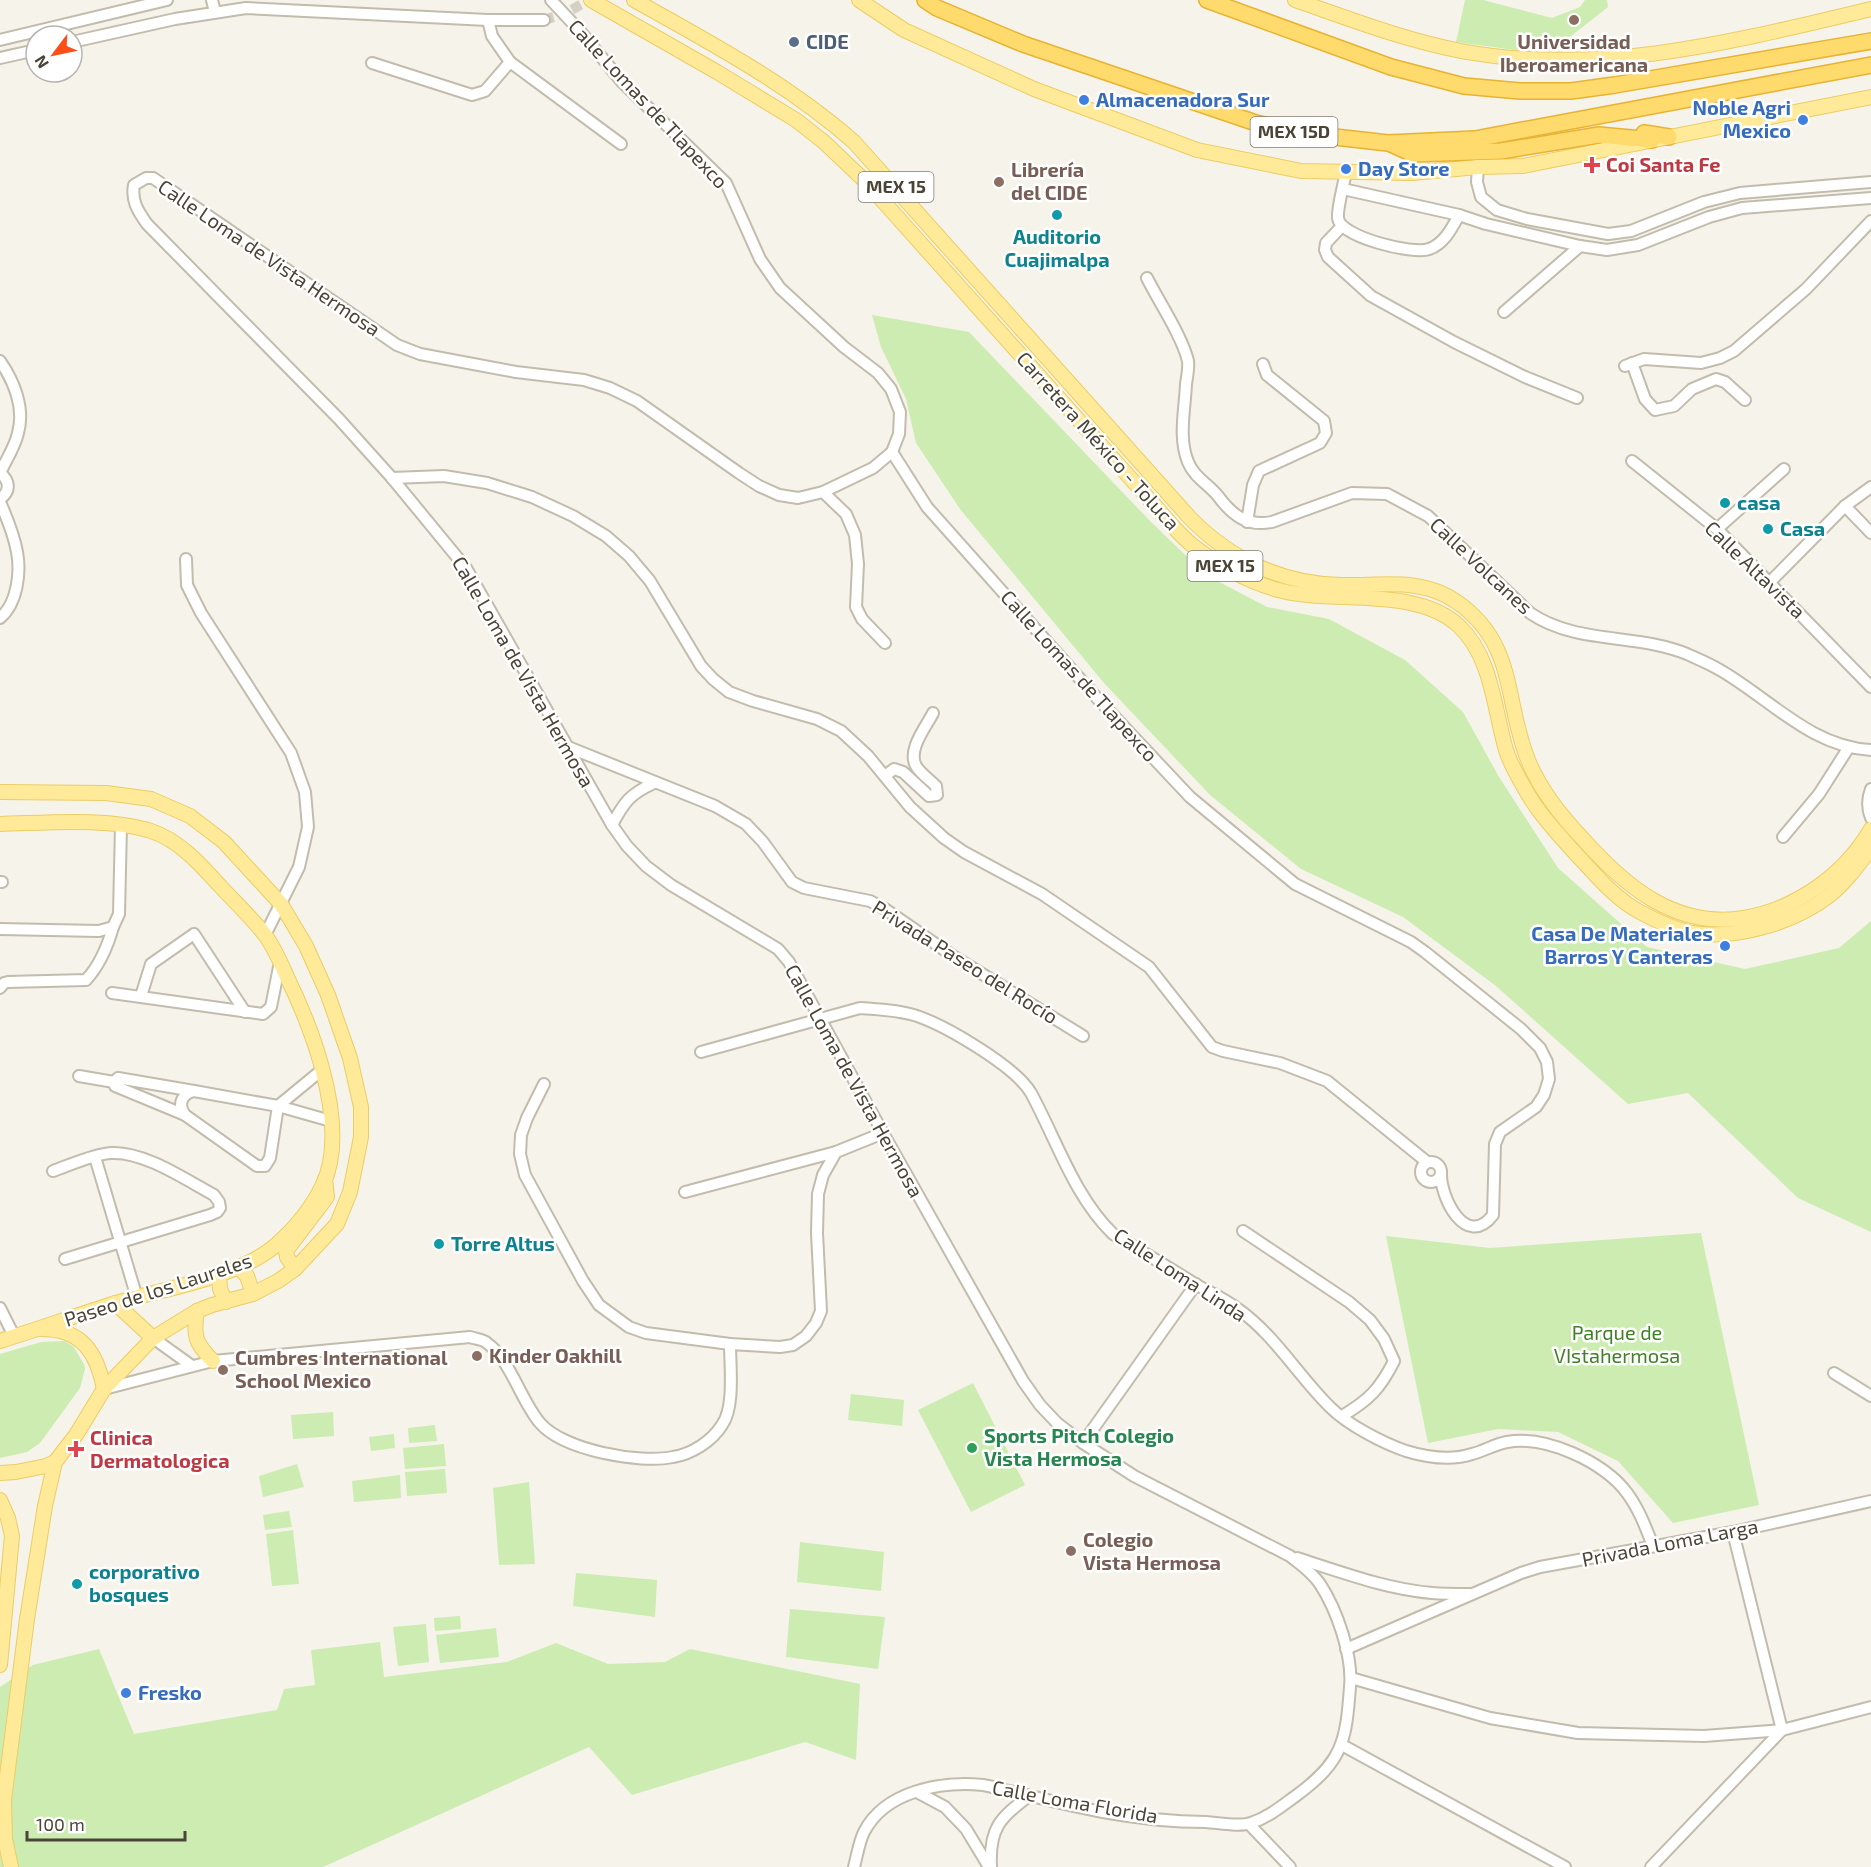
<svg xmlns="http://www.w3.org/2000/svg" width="1871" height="1867" viewBox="0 0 1871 1867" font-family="'Exo 2',sans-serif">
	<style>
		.green { fill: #ccecb1 }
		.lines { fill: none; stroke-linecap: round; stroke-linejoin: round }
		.minor-tunnel { stroke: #d4d0c6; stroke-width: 10; stroke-dasharray: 10 5; stroke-linecap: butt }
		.minor-casing { stroke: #c2bcac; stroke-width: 14 }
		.major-casing { stroke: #ebcd63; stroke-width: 16 }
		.highway-casing { stroke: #e7b333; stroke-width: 18 }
		.minor { stroke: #fff; stroke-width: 10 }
		.major { stroke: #ffea9a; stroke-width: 14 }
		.highway { stroke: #ffda6c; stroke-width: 15 }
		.education-dot { fill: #8d6e63; stroke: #fff; stroke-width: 2 }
		.service-dot { fill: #5c6f8a; stroke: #fff; stroke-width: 2 }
		.shop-dot { fill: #3f7fe0; stroke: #fff; stroke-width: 2 }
		.health-dot { fill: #e0444e; stroke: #fff; stroke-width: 2 }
		.culture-dot { fill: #0f9aa8; stroke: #fff; stroke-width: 2 }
		.leisure-dot { fill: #2e9e5b; stroke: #fff; stroke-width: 2 }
		.labels { text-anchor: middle; stroke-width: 5; stroke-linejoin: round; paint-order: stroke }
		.shield { fill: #fff; stroke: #817d73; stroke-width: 1.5 }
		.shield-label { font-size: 18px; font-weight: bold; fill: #4b4537 }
		.service-label { font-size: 20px; font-weight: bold; fill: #4e5e75; stroke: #fff; text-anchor: start }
		.education-label { font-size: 20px; font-weight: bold; fill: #785e54; stroke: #fff; text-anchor: start }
		.shop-label { font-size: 20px; font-weight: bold; fill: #366cbe; stroke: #fff; text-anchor: start }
		.street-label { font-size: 20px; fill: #4b4537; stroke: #fff }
		.health-label { font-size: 20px; font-weight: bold; fill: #be3a42; stroke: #fff; text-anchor: start }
		.culture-label { font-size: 20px; font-weight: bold; fill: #0d838f; stroke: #fff; text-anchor: start }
		.park-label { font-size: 20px; fill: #418126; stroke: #fff }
		.leisure-label { font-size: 20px; font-weight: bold; fill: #27864d; stroke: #fff; text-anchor: start }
	</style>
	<rect width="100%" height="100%" fill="#f6f3ea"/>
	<g class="green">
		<path d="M1465 0H1483L1552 18 1580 7 1585 0H1607L1608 7 1552 51 1530 52 1456 42Z"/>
		<path d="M872 315 969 332 1152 523 1206 575 1267 607 1329 619 1405 660 1463 712 1499 777 1558 868 1647 947 1745 969 1839 948 1871 921V1232L1798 1198 1688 1093 1628 1104 1496 986 1403 917 1301 869 1210 795 1104 683 960 509 916 443 906 399 881 347Z"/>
		<path d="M1701 1233 1759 1505 1673 1523 1618 1461 1558 1432 1498 1429 1428 1443 1386 1236 1490 1248Z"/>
		<path d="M64 1341 73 1346 84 1364 85 1369 80 1388 40 1443 27 1452 0 1458V1354L41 1342Z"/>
		<path d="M973 1383 1025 1485 971 1512 918 1410Z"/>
		<path d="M851 1394 904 1400 902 1426 848 1420Z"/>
		<path d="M333 1412 334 1436 293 1439 291 1415Z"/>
		<path d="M435 1425 437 1441 409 1443 408 1428Z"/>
		<path d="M394 1434 395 1448 371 1451 369 1437Z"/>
		<path d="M444 1444 446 1466 405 1469 403 1448Z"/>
		<path d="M297 1464 304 1487 263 1497 259 1476Z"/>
		<path d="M445 1469 447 1493 407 1496 405 1472Z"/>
		<path d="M400 1475 401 1498 354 1502 352 1481Z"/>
		<path d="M529 1482 535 1564 499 1565 493 1488Z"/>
		<path d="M289 1511 292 1527 265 1530 263 1515Z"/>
		<path d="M293 1530 299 1584 272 1586 266 1534Z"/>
		<path d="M800 1542 884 1552 881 1591 797 1582Z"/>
		<path d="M576 1573 657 1580 655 1617 573 1606Z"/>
		<path d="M790 1609 885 1617 878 1669 786 1657Z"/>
		<path d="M460 1616 461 1629 435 1631 434 1618Z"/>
		<path d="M426 1624 429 1662 398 1666 393 1627Z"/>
		<path d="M496 1628 499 1657 440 1663 436 1635Z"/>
		<path d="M380 1642 384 1677 507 1662 556 1643 608 1664 665 1662 690 1649 860 1684 856 1760 805 1742 632 1795 589 1747 323 1867H0V1687L33 1665 99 1649 134 1734 277 1710 284 1689 315 1685 311 1650Z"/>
	</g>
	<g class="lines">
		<path class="minor-tunnel" d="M544 20 564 14 589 0"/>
		<defs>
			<g id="minor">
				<path d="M212 0 215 12"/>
				<path d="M551 0 580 31 622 82 726 183 760 259 780 288 844 347 878 373 891 389 900 412 899 434 892 452 873 468 823 492 798 498 779 495 759 486 739 473 637 401 610 388 584 380 516 372 420 354 397 345 153 178H146L134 185C131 201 138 211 147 224L339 419 392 478 466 568 612 825 627 846 646 866 671 885 778 949 789 962 883 1133 1023 1381 1040 1405 1057 1423 1083 1443 1134 1476 1290 1556C1301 1565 1312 1572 1320 1584 1337 1610 1353 1656 1350 1687 1346 1741 1343 1761 1297 1795 1283 1805 1269 1817 1251 1823 1239 1827 1220 1823 1206 1822 1172 1822 1136 1818 1103 1812 1075 1807 1047 1800 1019 1793 1007 1791 995 1787 983 1785 941 1781 885 1791 864 1832 859 1842 857 1856 854 1867"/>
				<path d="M488 20 492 36 510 62 621 144"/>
				<path d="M0 40 167 0"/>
				<path d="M72 42 175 19 246 8 488 20H544"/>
				<path d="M0 58 36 50"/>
				<path d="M372 63 472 95 485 91 510 62"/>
				<path d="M1478 167 1477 182 1481 197 1497 210 1527 219 1608 234 1631 231 1704 202 1740 193 1871 182"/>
				<path d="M1346 172C1344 183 1337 208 1338 218 1340 237 1413 255 1429 249 1444 244 1452 228 1459 215"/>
				<path d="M1343 189 1459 215 1486 224 1580 246 1607 250 1638 245 1709 217 1742 208 1871 198"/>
				<path d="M1342 226 1326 243 1325 250 1328 257 1371 296 1454 342 1525 377 1577 398"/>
				<path d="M1147 278C1159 302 1182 336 1188 361 1189 368 1187 377 1186 384 1185 409 1178 438 1188 462 1194 477 1208 484 1218 496 1232 515 1247 527 1272 522L1352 493 1387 494 1428 516 1530 613C1577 645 1637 633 1687 654 1698 659 1710 664 1720 670 1769 698 1811 747 1871 750"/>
				<path d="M1504 312 1580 246"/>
				<path d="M0 361C14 381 25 408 18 433 15 447 6 460 0 473"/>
				<path d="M1632 363 1645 399 1655 410 1674 406 1692 389 1716 379 1725 382 1745 400"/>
				<path d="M1625 366 1644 359 1701 363 1720 358 1734 351 1806 289 1871 221"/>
				<path d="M892 452 927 507 1096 697 1190 797 1295 884 1411 942 1425 952 1521 1029 1540 1048 1547 1062 1549 1079 1544 1095 1536 1107 1500 1132 1495 1144 1493 1215C1466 1250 1440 1197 1441 1173"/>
				<path d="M1632 461 1717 529 1871 687"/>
				<path d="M0 473C10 481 11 491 0 499"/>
				<path d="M392 478 444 476 487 483 532 497 573 516 606 536 629 556 650 581 701 666 713 679 729 692 753 701 817 719 841 731 868 756 910 807 944 838 964 852 1042 894 1149 967 1212 1047 1223 1051 1280 1063 1327 1081 1427 1162"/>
				<path d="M823 492 846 514 855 535 858 564 856 607 862 619 885 643"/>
				<path d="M0 502C7 518 14 535 17 552 21 573 17 604 0 618"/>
				<path d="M1845 506 1871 533"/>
				<path d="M1247 522 1253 485 1259 471 1320 443 1326 433 1324 421 1267 375 1263 364"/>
				<path d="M1717 529 1784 469"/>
				<path d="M186 559 187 585 201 613 291 753 305 792 308 827 299 867 265 935"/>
				<path d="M1770 582 1845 506 1871 487"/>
				<path d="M568 747 715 806 746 824 763 842 792 882 804 888 870 901 885 909 953 956 1083 1036"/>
				<path d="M885 776 894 769 903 772 929 796 937 795 936 786C930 780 920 773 916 766 907 750 926 727 933 713"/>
				<path d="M1871 789C1867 799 1867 808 1871 818"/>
				<path d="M612 825C624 802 630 794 654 783"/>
				<path d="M1783 837 1819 794 1849 747"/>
				<path d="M0 882H2"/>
				<path d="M0 929 99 931 113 927 119 914 121 825"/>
				<path d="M0 988 4 983 8 982 86 980C99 966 108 945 113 927"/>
				<path d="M112 993 263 1014 271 1007 280 962"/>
				<path d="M141 996 151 964 194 934 245 1012"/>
				<path d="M701 1052 860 1008C877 1009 894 1010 910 1014 941 1022 1015 1066 1031 1093 1057 1141 1074 1196 1113 1234 1141 1251 1168 1267 1195 1284 1209 1292 1225 1299 1238 1309 1275 1335 1299 1377 1331 1408 1348 1425 1383 1443 1406 1451 1426 1457 1451 1461 1472 1454 1484 1451 1495 1444 1507 1442 1545 1435 1605 1462 1627 1493 1639 1509 1646 1528 1653 1546"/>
				<path d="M323 1069 278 1106 270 1158 265 1166H257L185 1115C177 1104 182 1094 194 1091L278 1106 331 1121"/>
				<path d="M79 1076 114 1082"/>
				<path d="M544 1084 527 1118 521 1135 520 1154 525 1175 583 1281 599 1305 629 1327 646 1333 730 1344 780 1347 793 1345 806 1336 816 1323 821 1311 817 1233 818 1194 823 1175 836 1152 883 1133"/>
				<path d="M185 1115 115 1086 114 1082 118 1078 194 1091"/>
				<path d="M95 1157 137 1298"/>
				<circle cx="1431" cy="1172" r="10"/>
				<path d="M53 1171C70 1165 94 1154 111 1153 144 1151 186 1180 214 1195L219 1202 220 1208 217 1212 210 1215 65 1259"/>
				<path d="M685 1192 836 1152"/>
				<path d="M1243 1231 1349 1302 1370 1320 1384 1339 1394 1361C1380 1389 1369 1400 1342 1416"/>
				<path d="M0 1308 14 1336"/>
				<path d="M153 1338 192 1366"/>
				<path d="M1834 1373 1871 1396"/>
				<path d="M104 1389 213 1361 470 1337C475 1339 483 1339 487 1343 510 1359 521 1401 540 1423 563 1450 639 1464 673 1457 692 1454 712 1441 722 1425 735 1407 730 1366 730 1344"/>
				<path d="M1083 1443 1196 1284"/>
				<path d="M1733 1532 1782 1730"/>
				<path d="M1297 1558C1341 1572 1386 1589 1432 1593 1444 1594 1457 1594 1469 1594"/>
				<path d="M1346 1649 1521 1573 1540 1567 1733 1532 1871 1501"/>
				<path d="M1351 1678 1490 1718 1578 1733 1704 1736 1782 1730 1871 1707"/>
				<path d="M1342 1745 1565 1867"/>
				<path d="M917 1792 945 1807 966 1829 989 1867"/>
				<path d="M1249 1824 1290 1867"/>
				<path d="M991 1867C989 1828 1000 1818 1029 1796"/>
				<path d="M1651 1867 1782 1730"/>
			</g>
			<g id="major">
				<path d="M591 0 717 72 796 120 824 142 865 181 1149 499C1163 514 1176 532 1192 545 1218 565 1250 583 1282 591 1335 604 1416 586 1459 626 1492 657 1494 709 1506 750 1510 763 1518 777 1525 789 1538 813 1558 834 1576 854 1595 874 1615 899 1640 912 1653 919 1670 927 1684 931 1730 942 1793 924 1830 895 1846 882 1859 864 1871 848"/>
				<path d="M634 0C711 43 788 84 854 142L1190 518C1231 560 1283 584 1341 585 1381 586 1422 577 1457 602 1517 644 1504 701 1528 760 1540 790 1561 816 1583 839 1625 886 1675 929 1744 918 1796 909 1844 875 1871 829"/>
				<path d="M859 0 904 30 1034 89 1197 150 1301 171 1412 173 1478 167 1523 166 1871 97"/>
				<path d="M1295 0C1350 19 1404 40 1461 51 1600 77 1736 41 1871 9"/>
				<path d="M0 792 106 793 151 799 190 816 224 842 281 904 306 946 328 995 350 1058 361 1107V1137L350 1192 337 1224 295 1269 278 1281 253 1294 212 1305 197 1311 153 1338 104 1389 76 1435 55 1462 46 1466 16 1472 0 1473"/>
				<path d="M0 824C45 823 108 817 151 831 179 840 201 865 220 886 235 902 252 918 265 935 274 947 281 963 287 977 312 1028 341 1106 330 1163 324 1194 299 1225 276 1245 238 1278 161 1289 113 1304 75 1316 38 1329 0 1341"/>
				<path d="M239 1268 247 1276 253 1294"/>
				<path d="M295 1269 287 1257 286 1251 327 1197 325 1179"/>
				<path d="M219 1274 220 1289 226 1302"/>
				<path d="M115 1303 153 1338"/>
				<path d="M197 1311C193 1336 195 1343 213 1361"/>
				<path d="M42 1329C82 1329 97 1353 104 1389"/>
				<path d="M0 1500 8 1518 12 1536 0 1665"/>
				<path d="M11 1867 5 1839 4 1800 27 1619 45 1506 55 1462"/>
			</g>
			<g id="highway">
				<path d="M925 0 937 8 1023 44 1256 123 1299 133 1388 143 1475 139 1871 65"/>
				<path d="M1207 0 1391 67 1464 86 1520 91H1571L1615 85 1871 41"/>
				<path d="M1644 133 1669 137"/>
				<path d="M1391 144 1413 154 1501 151 1599 135 1652 140"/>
			</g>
		</defs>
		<use href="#minor" class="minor-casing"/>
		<use href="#major" class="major-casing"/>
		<use href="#highway" class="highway-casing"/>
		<use href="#minor" class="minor"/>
		<use href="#major" class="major"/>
		<use href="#highway" class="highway"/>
	</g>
	<g class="education-dot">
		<circle cx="1574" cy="20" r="6"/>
		<circle cx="999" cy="182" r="6"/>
		<circle cx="477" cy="1356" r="6"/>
		<circle cx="223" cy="1370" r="6"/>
		<circle cx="1071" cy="1551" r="6"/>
	</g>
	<circle class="service-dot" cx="794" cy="42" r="6"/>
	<g class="shop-dot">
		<circle cx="1084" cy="100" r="6"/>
		<circle cx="1803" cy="120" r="6"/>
		<circle cx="1346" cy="169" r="6"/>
		<circle cx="1725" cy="946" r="6"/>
		<circle cx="126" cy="1693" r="6"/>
	</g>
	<g class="health-dot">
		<path d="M1589 156h6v6h6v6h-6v6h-6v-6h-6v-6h6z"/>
		<path d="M73 1440h6v6h6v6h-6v6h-6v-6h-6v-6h6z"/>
	</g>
	<g class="culture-dot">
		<circle cx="1057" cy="215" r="6"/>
		<circle cx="1725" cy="503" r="6"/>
		<circle cx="1768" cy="529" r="6"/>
		<circle cx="439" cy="1244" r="6"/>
		<circle cx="77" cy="1584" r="6"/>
	</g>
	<circle class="leisure-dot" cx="972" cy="1448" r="6"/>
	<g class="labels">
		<g class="shield">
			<rect x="1250.5" y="117" width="87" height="30" rx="4.5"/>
			<rect x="858.5" y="172" width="75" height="30" rx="4.5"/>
			<rect x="1187.5" y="551" width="75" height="30" rx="4.5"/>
		</g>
		<g class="shield-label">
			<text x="1294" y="138">MEX 15D</text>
			<text x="896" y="193">MEX 15</text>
			<text x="1225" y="572">MEX 15</text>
		</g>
		<g class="service-label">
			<text x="806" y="49">CIDE</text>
		</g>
		<g class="education-label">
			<text x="1574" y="49" text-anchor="middle">Universidad<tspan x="1574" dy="23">Iberoamericana</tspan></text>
			<text x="1011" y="177">Librería<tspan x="1011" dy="23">del CIDE</tspan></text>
			<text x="489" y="1363">Kinder Oakhill</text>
			<text x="235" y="1365">Cumbres International<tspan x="235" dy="23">School Mexico</tspan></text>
			<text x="1083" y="1547">Colegio<tspan x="1083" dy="23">Vista Hermosa</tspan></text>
		</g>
		<g class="shop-label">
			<text x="1096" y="107">Almacenadora Sur</text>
			<text x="1791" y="115" text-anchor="end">Noble Agri<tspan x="1791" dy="23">Mexico</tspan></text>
			<text x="1358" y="176">Day Store</text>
			<text x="1713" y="941" text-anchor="end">Casa De Materiales<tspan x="1713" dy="23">Barros Y Canteras</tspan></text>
			<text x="138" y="1700">Fresko</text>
		</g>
		<g class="street-label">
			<text transform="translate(648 104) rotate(47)" y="7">Calle Lomas de Tlapexco</text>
			<text transform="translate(269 258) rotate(34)" y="7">Calle Loma de Vista Hermosa</text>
			<text transform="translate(1098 441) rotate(48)" y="7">Carretera México - Toluca</text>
			<text transform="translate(1481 566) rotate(43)" y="7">Calle Volcanes</text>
			<text transform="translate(1755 570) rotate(44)" y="7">Calle Altavista</text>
			<text transform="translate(523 672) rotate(60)" y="7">Calle Loma de Vista Hermosa</text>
			<text transform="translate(1079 676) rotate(48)" y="7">Calle Lomas de Tlapexco</text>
			<text transform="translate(965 962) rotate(32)" y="7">Privada Paseo del Rocío</text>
			<text transform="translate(854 1081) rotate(61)" y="7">Calle Loma de Vista Hermosa</text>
			<text transform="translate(1180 1275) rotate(33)" y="7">Calle Loma Linda</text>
			<text transform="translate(158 1290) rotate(-18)" y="7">Paseo de los Laureles</text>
			<text transform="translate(1670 1543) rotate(-11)" y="7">Privada Loma Larga</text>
			<text transform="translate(1075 1802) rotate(10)" y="7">Calle Loma Florida</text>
		</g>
		<g class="health-label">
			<text x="1606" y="172">Coi Santa Fe</text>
			<text x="90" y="1445">Clinica<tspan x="90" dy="23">Dermatologica</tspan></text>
		</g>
		<g class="culture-label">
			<text x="1057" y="244" text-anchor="middle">Auditorio<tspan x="1057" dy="23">Cuajimalpa</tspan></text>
			<text x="1737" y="510">casa</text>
			<text x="1780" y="536">Casa</text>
			<text x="451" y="1251">Torre Altus</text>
			<text x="89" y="1579">corporativo<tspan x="89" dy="23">bosques</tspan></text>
		</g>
		<g class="park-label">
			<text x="1617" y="1340">Parque de<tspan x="1617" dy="23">VIstahermosa</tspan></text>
		</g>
		<g class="leisure-label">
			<text x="984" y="1443">Sports Pitch Colegio<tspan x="984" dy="23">Vista Hermosa</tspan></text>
		</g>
	</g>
	<g transform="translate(54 54) rotate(238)"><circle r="28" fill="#ffffff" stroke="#b7b5af" stroke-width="1.5"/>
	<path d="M0-4.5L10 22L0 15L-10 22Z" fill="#ff4e18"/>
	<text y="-9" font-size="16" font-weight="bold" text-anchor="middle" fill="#4b4537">N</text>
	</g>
	<path d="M27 1831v9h158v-9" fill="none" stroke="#4b4537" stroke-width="3"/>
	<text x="36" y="1831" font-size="18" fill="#4b4537" stroke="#ffffff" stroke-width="4.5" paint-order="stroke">100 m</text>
</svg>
